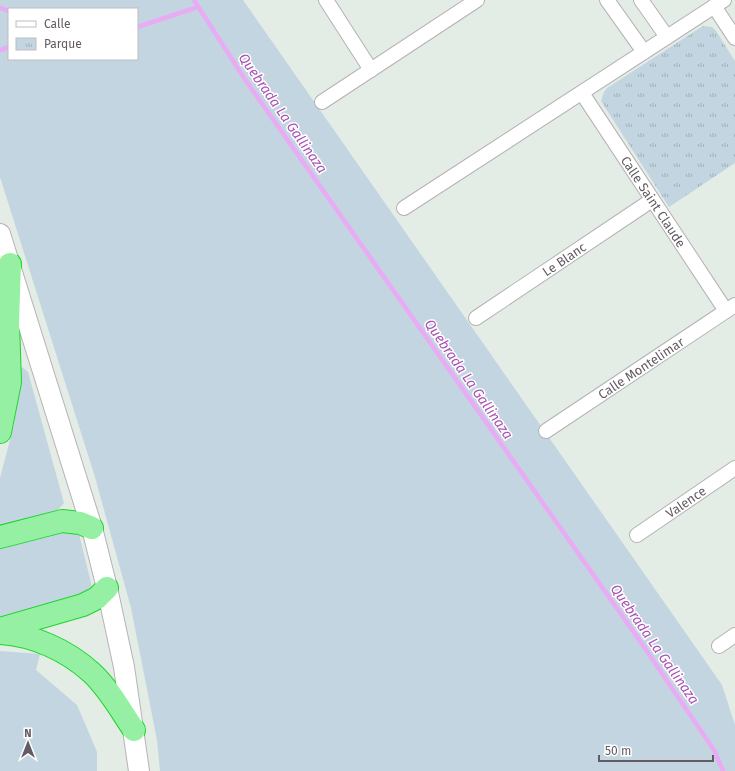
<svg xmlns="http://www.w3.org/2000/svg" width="735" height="771" viewBox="0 0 735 771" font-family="'Fira Sans',sans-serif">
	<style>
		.green { fill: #c3d5e1; fill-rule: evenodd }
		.park { fill: url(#park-tufts) }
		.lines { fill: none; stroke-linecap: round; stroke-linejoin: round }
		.stream { stroke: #e8abf4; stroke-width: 4.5 }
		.street-casing { stroke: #b7b1b7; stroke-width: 16 }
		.secondary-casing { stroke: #b9b2b9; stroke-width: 22 }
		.highway-casing { stroke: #1bd529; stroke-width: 24 }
		.street { stroke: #fff; stroke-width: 14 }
		.secondary { stroke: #fff; stroke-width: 20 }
		.highway { stroke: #96f0a3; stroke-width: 22 }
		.labels { text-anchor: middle; stroke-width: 3; stroke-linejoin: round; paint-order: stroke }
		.street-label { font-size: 13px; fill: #625b62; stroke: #fff }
		.water-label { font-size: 14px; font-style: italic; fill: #ab51b4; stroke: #fff }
	</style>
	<defs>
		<pattern id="park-tufts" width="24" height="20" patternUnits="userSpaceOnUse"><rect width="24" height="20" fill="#c3d5e1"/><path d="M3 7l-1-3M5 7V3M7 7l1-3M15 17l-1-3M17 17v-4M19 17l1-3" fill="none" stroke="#a2b0ba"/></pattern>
	</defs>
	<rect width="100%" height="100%" fill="#e3ece5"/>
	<g class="green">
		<path d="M0 0H243L722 685 735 725V771H160L157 740 131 608 95 477 0 177ZM9 9H137V59H9Z"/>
		<path d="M22 367 28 372 64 503 58 510 0 526V478L14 425 17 403 19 371Z"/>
		<path d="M65 527 78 530 93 591 0 622V545Z"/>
		<path d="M0 651 40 654 36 670 77 705 97 752V771H0Z"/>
	</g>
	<path class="park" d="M703 26 712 27 716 31 735 61V163L669 207 601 101 604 92 607 88Z"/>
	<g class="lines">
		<g class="stream">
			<path d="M194 0 244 78 642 644 714 750 723 771"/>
			<path d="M0 8 9 11"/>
			<path d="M137 27 198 7"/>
			<path d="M0 50 9 47"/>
		</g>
		<defs>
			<g id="street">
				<path d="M326 0 371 70"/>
				<path d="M607 0 644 52"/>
				<path d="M641 0 667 37"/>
				<path d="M714 6 735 38"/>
				<path id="s1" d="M582 93 726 311"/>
				<path d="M322 102 477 0"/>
				<path d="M404 208 724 0"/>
				<path id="s2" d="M476 318 652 200"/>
				<path id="s3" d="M546 431 735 305"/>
				<path id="s4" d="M637 535 735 468"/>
				<path d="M719 646 735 635"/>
			</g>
			<path id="secondary" d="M0 234 92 528 107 588 124 667 139 771"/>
			<g id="highway">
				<path d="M0 432 10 382 8 323 10 264"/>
				<path d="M0 537 62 521 80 523 92 528"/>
				<path d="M0 629 83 605 97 598 107 588"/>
				<path d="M0 633C33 635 67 650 92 673 109 689 121 711 134 730"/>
			</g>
		</defs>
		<use href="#street" class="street-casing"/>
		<use href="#secondary" class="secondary-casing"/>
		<use href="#highway" class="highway-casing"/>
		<use href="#street" class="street"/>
		<use href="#secondary" class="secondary"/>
		<use href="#highway" class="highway"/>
	</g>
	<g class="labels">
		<g class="street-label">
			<text dy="5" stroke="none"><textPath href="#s1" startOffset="130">Calle Saint Claude</textPath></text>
			<text dy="5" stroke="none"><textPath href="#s2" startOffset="106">Le Blanc</textPath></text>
			<text dy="5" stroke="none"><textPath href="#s3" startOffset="114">Calle Montelimar</textPath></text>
			<text dy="5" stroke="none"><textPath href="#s4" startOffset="59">Valence</textPath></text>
		</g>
		<g class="water-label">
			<text transform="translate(283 113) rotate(55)" y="5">Quebrada La Gallinaza</text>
			<text transform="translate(469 379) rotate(55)" y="5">Quebrada La Gallinaza</text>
			<text transform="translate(655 644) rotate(55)" y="5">Quebrada La Gallinaza</text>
		</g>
	</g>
	<rect x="8" y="8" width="130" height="52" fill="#ffffff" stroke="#c0bdc0"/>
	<rect x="16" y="21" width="20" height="6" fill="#ffffff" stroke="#c0bdc0"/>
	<text x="44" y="28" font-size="12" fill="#625b62">Calle</text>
	<rect x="16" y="38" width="20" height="12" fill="url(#park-tufts)" stroke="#c0bdc0"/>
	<text x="44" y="48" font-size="12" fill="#625b62">Parque</text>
	<g transform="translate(28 743)" stroke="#ffffff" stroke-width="3" paint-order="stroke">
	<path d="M0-3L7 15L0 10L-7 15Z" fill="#625b62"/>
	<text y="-6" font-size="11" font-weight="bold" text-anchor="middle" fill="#625b62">N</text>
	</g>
	<path d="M599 755v6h114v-6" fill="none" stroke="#625b62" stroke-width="2"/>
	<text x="605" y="755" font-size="12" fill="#625b62" stroke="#ffffff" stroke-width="3" paint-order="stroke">50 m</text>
</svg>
